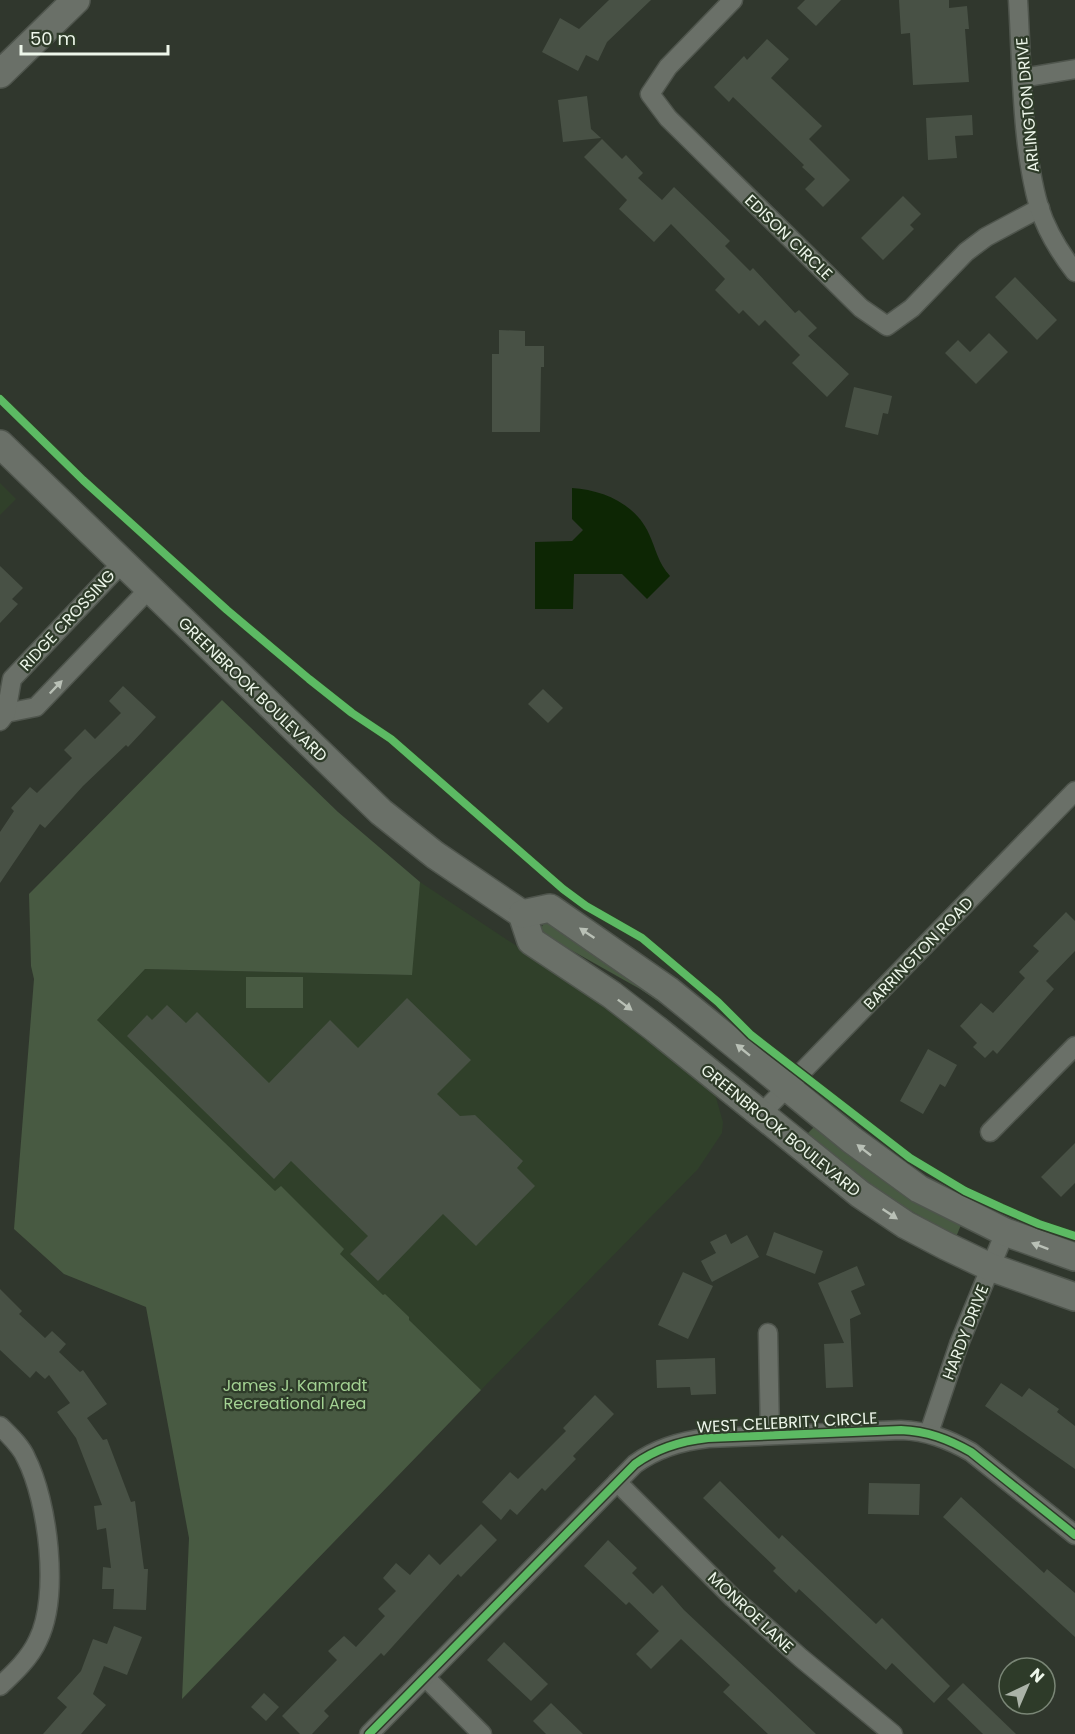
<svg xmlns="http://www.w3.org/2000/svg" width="1075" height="1734" viewBox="0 0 1075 1734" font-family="Poppins,sans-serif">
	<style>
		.built { fill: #30402a }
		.green { fill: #485a42 }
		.water { fill: #0d2604 }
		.building { fill: #485145 }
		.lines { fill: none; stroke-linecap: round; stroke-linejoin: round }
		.minor-casing { stroke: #4f554d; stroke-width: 21 }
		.secondary-casing { stroke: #4f554d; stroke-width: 30 }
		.minor { stroke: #6a7068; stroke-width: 18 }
		.secondary { stroke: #6a7068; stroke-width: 27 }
		.cycleway-casing { stroke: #2e3b29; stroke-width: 11 }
		.cycleway { stroke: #5cba63; stroke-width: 8 }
		.oneway { fill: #b9c0b6 }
		.labels { text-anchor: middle; stroke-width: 4.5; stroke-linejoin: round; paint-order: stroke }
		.street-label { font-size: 16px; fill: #edf6ea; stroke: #2e3b29 }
		.park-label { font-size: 16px; fill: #a3d293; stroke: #2e3b29 }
	</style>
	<rect width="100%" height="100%" fill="#30372d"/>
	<g class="built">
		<path d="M0 483 16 499 0 515Z"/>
		<path d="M420 882 601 1002 683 1066 715 1094 723 1122 722 1133 698 1169 481 1390 97 1020 145 969 411 975Z"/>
	</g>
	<g class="green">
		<path d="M222 700 338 812 420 882 412 975 145 969 97 1020 275 1191 281 1186 344 1249 340 1254 383 1295 385 1294 409 1317V1320L481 1390 182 1699 189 1538 146 1307 64 1274 14 1229 34 979 31 966 29 894Z"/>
		<path d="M545 921 663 1001 662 1004 640 989 539 932Z"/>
		<rect x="246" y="977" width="57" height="31"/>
		<path d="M815 1126 869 1170 895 1188 961 1225 956 1237 872 1188 806 1135Z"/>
	</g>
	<path class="water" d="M572 488C603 490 636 504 649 534 656 549 658 563 670 576L647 599 622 574H574L573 609H535V542L572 541 583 530 572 519Z"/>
	<g class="building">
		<path d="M609 0H651L607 42 598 61 586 55 578 71 542 52 560 18 579 29Z"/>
		<path d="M805 0H841L816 26 797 8Z"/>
		<path d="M899 0H949V8L967 6 969 29H965L969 82 913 85 910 33 901 34Z"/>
		<path d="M767 39 789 59 771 78 822 126 809 139 850 180 823 207 805 189 815 179 802 167 804 165 733 97 729 102 714 87 744 56 747 60Z"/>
		<path d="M587 96 591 129 601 138 563 142 558 100Z"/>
		<path d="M972 115 973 135 955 136 957 158 928 160 926 118Z"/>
		<path d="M602 139 622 159 626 155 643 173 638 178 662 200 674 187 730 241 725 246 750 271 753 268 795 313 799 310 817 328 808 336 849 374 827 397 792 363 800 355 765 320 759 326 743 310 739 314 715 290 725 279 671 224 654 242 619 209 627 200 584 157Z"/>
		<path d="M903 196 921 214 910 225 914 229 883 260 861 238Z"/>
		<path d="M1015 277 1057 320 1037 340 995 297Z"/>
		<path d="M499 330 525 331V346H544V367H541L540 432H492V354H499Z"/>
		<path d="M989 333 1008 352 976 384 945 353 958 340 970 352Z"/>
		<path d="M854 387 892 396 888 414 883 413 878 435 845 427Z"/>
		<path d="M0 566 23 588 12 599 18 604 0 623Z"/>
		<path d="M123 686 156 717 128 747 126 745 83 786 45 828 40 824 0 883V832L14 811 11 808 30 787 37 793 72 758 64 750 85 729 95 739 121 713 109 701Z"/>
		<path d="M543 689 563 708 548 723 528 704Z"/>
		<path d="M1066 912 1075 921V951L1046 981 1054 989 997 1054 993 1050 985 1058 973 1047 977 1043 960 1026 981 1003 993 1013 1025 978 1019 972 1039 951 1033 946Z"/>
		<path d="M407 998 471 1060 437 1094 460 1116 475 1115 523 1161 517 1168 535 1186 476 1246 443 1214 378 1281 350 1254 368 1236 291 1161 274 1179 127 1036 147 1015 152 1020 167 1005 186 1023 197 1012 269 1083 330 1020 358 1048Z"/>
		<path d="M928 1049 957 1065 945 1087 940 1084 923 1114 900 1101Z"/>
		<path d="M1075 1143V1183L1061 1197 1041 1177Z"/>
		<path d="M774 1232 823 1251 815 1274 766 1255Z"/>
		<path d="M726 1234 731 1244 747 1235 759 1257 712 1282 701 1261 716 1253 710 1242Z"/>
		<path d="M857 1266 865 1285 851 1291 861 1314 850 1319 853 1387 826 1388 824 1344 844 1343 818 1283Z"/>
		<path d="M683 1272 713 1286 688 1339 658 1325Z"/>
		<path d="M0 1289 22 1311 19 1314 45 1338 52 1331 66 1344 59 1352 80 1372 83 1370 107 1404 87 1418 103 1440 107 1439 131 1502 135 1501 144 1569H148L146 1610 113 1609 114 1589H102L103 1567 111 1568 106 1528 97 1530 94 1506 102 1505 76 1438 57 1412 70 1403 49 1375 45 1379 36 1371 30 1378 0 1350Z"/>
		<path d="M715 1358 716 1394 691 1395 690 1387 657 1388 656 1360Z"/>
		<path d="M1001 1383 1022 1397 1029 1388 1059 1409 1057 1412 1075 1426V1469L985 1406Z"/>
		<path d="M595 1395 614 1414 573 1456 576 1459 545 1491 542 1488 517 1515 510 1509 501 1520 482 1502 510 1472 518 1479 566 1431 563 1428Z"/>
		<path d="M720 1481 779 1539 782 1535 876 1624 882 1618 950 1686 934 1703 892 1663 886 1670 799 1589 796 1593 773 1571 776 1568 703 1498Z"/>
		<path d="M869 1483 920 1484 919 1515 868 1514Z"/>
		<path d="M961 1497 1044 1573 1047 1569 1075 1593V1637L943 1517Z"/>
		<path d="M481 1524 497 1540 461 1577 458 1574 384 1656 381 1653 324 1711 329 1716 312 1734H300L282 1716 337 1660 328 1651 344 1636 356 1647 385 1616 378 1609 396 1591 383 1578 396 1563 410 1575 429 1554 440 1565Z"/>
		<path d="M608 1540 637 1568 632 1573 653 1594 662 1585 684 1610 816 1734H768L723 1692 730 1685 681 1639 651 1669 636 1654 659 1631 629 1602 626 1605 584 1566Z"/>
		<path d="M114 1626 142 1637 127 1675 104 1666 93 1694 106 1705 81 1734H43L67 1707 57 1698 81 1671 93 1639 107 1644Z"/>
		<path d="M504 1642 548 1684 531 1701 487 1660Z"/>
		<path d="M963 1683 1016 1734H983L947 1699Z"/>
		<path d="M264 1693 279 1707 266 1721 251 1707Z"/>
		<path d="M551 1703 583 1734H546L533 1721Z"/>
	</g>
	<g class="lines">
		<defs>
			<g id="minor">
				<path d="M733 0 668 67 650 94 668 118 861 308 887 326 912 308 966 252 986 237 1040 208"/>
				<path d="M1018 0C1022 65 1021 145 1039 207 1046 229 1061 254 1075 272"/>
				<path d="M1022 78 1075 69"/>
				<path d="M6 713 36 707 149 589"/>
				<path d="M0 721 6 713 12 679 122 563"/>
				<path d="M760 1115 1075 791"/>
				<path d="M990 1132 1075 1046"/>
				<path d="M768 1333 770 1435"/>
				<path d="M0 1426C9 1435 21 1446 26 1458 48 1501 60 1596 38 1640 30 1658 14 1673 0 1686"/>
				<path d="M929 1433 959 1344 1005 1232"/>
				<path d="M617 1482 733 1598 801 1658 893 1734"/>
				<path d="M425 1677 482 1734"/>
				<path d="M369 1734 635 1464C657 1448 681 1441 708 1438L901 1430C927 1431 948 1439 971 1452L1075 1535"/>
			</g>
			<g id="secondary">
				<path d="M0 74 76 0"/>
				<path d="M0 444 381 812 435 855 522 914 531 941 612 995 656 1029 860 1194 906 1225 946 1246 990 1267 1075 1297"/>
				<path d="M522 914 550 908 668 990 852 1140 919 1189 1005 1232 1075 1257"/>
			</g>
		</defs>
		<use href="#minor" class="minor-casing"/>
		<use href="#secondary" class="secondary-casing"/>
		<use href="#minor" class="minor"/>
		<use href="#secondary" class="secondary"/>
		<defs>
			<g id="cycleway">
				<path d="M0 399 83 480 227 610 309 679 352 713 391 739 563 889 586 906 642 938 718 1002 751 1035 910 1158 965 1191 1002 1208 1039 1224 1075 1236"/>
				<path d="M369 1734 635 1464C657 1448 681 1441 708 1438L901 1430C927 1431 948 1439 971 1452L1075 1535"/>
			</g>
		</defs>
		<use href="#cycleway" class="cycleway-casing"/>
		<use href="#cycleway" class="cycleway"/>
	</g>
	<defs><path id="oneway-solid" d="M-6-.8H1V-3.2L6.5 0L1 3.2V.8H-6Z" transform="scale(1.5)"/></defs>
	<g class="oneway">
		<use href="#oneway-solid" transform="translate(56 687) rotate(-46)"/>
		<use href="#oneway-solid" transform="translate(587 933) rotate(-146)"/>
		<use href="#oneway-solid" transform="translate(625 1005) rotate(37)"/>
		<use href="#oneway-solid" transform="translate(743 1050) rotate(-141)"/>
		<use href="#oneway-solid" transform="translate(864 1150) rotate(-142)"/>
		<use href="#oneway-solid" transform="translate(890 1214) rotate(34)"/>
		<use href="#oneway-solid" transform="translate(1040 1246) rotate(-159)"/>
	</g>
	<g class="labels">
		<g class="street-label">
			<text transform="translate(1027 105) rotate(-95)" y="6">ARLINGTON DRIVE</text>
			<text transform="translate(789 237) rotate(44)" y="6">EDISON CIRCLE</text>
			<text transform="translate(67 620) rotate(-47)" y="6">RIDGE CROSSING</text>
			<text transform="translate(253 689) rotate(44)" y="6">GREENBROOK BOULEVARD</text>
			<text transform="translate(918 953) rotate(-46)" y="6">BARRINGTON ROAD</text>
			<text transform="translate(781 1130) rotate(39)" y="6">GREENBROOK BOULEVARD</text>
			<text transform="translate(965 1332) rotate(-69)" y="6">HARDY DRIVE</text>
			<text transform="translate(787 1422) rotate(-3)" y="6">WEST CELEBRITY CIRCLE</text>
			<text transform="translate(751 1612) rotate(43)" y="6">MONROE LANE</text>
		</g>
		<g class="park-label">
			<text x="295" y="1391">James J. Kamradt<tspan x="295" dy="18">Recreational Area</tspan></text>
		</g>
	</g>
	<g transform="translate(1027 1686) rotate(44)"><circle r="28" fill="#2e3b29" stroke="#7a8676" stroke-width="1.5"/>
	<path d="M0-4.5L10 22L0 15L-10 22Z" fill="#abb3a8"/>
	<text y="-9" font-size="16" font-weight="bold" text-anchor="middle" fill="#edf6ea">N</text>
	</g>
	<path d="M21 45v9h147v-9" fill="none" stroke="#edf6ea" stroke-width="3"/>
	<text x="30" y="45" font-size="18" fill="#edf6ea" stroke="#2e3b29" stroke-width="4.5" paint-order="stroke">50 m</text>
</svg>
